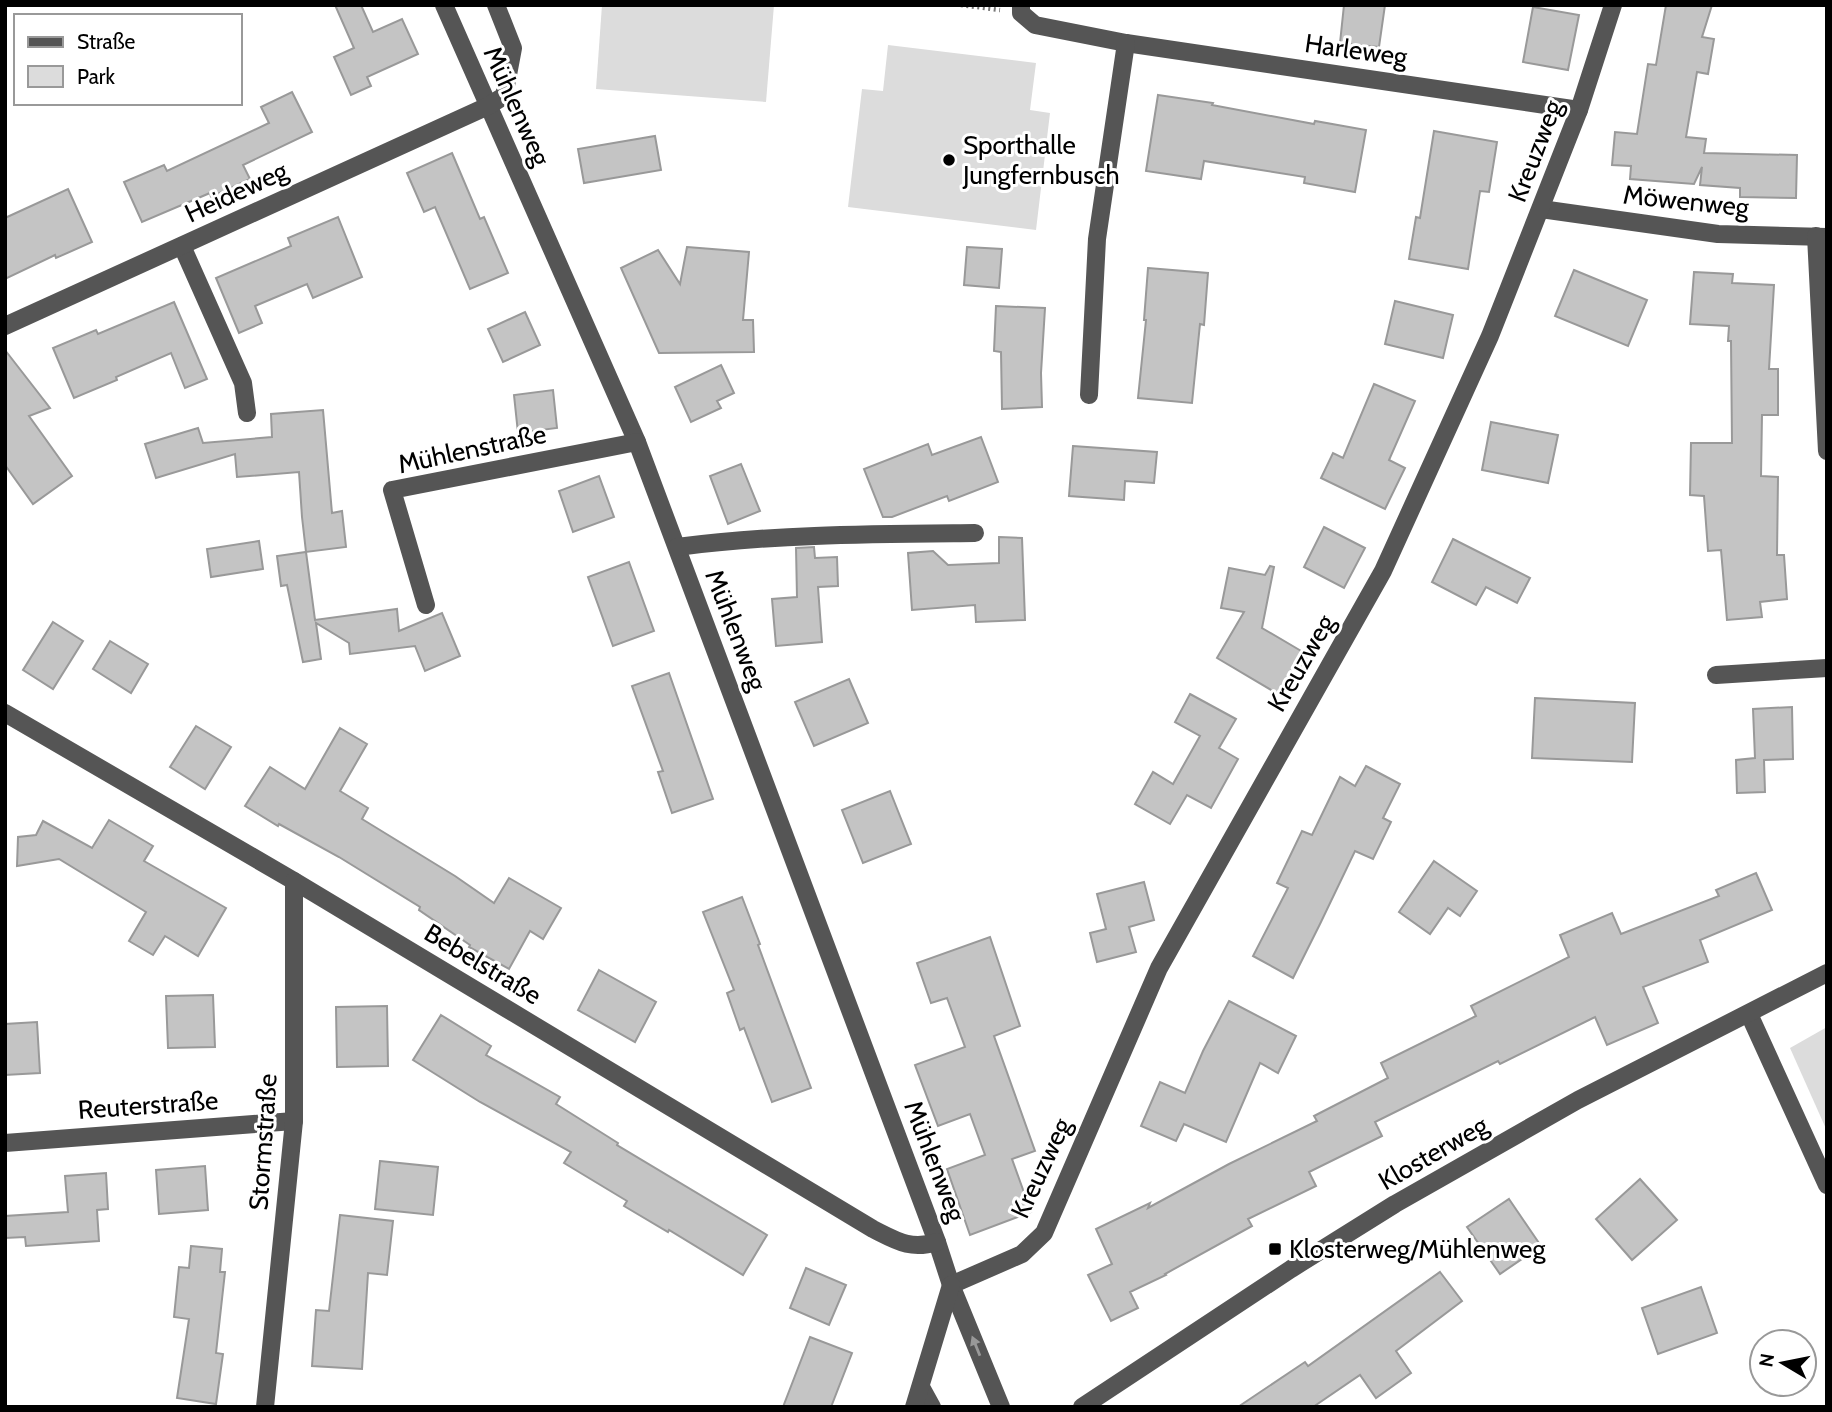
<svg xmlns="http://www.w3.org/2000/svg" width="1832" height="1412" viewBox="0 0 1832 1412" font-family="Cabin,sans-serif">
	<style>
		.green { fill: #dcdcdc }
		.building { fill: #c4c4c4; stroke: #999; stroke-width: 2 }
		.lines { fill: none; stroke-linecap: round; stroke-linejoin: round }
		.path { stroke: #777; stroke-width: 4.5; stroke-dasharray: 2 3.5; stroke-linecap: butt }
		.minor { stroke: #555; stroke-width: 18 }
		.oneway { fill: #999 }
		.poi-dot { fill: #000; stroke: #fff; stroke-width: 2.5 }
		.labels { text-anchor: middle; stroke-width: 6; stroke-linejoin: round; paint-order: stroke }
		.street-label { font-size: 26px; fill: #000; stroke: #fff }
		.poi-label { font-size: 26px; fill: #000; stroke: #fff; text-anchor: start }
	</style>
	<rect width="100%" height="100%" fill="#fff"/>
	<g class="green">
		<path d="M602 5H774L766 102 596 89Z"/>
		<path d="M888 45 1036 63 1030 110 1050 113 1036 230 848 207 862 89 883 91Z"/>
		<path d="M1827 1027V1131L1790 1048Z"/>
	</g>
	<g class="building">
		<path d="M335 5H361L373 32 402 19 418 54 367 77 371 86 351 95 334 57 354 48Z"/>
		<path d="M1344 5H1385L1379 47 1340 43Z"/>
		<path d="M1666 5H1712L1702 37 1714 39 1708 74 1697 72 1686 137 1706 139 1704 153 1797 155 1796 198 1740 197V188L1700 185 1702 167 1694 184 1630 179 1631 166 1612 165 1615 132 1637 134 1648 64 1656 65Z"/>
		<path d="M1533 7 1579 15 1568 70 1523 62Z"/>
		<path d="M292 92 312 132 243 165 250 179 211 197 210 193 142 222 124 182 164 165 167 171 269 123 261 107Z"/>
		<path d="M1158 95 1213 103 1212 105 1314 124 1315 121 1366 130 1355 192 1304 183 1305 177 1204 161 1201 179 1146 171Z"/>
		<path d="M1434 131 1497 142 1489 192 1480 191 1468 269 1409 259 1416 217 1420 218Z"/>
		<path d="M655 136 661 170 584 183 578 149Z"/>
		<path d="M452 153 480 219 484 217 508 273 470 289 435 207 424 212 407 173Z"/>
		<path d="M68 189 92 242 56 258 55 255 5 279V218Z"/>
		<path d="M338 217 362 277 313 298 307 284 255 306 262 323 239 333 216 278 291 246 288 238Z"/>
		<path d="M687 247 749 252 743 320H753L754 352 659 353 621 268 658 250 680 284Z"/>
		<path d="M967 247 1002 249 999 288 964 285Z"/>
		<path d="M1148 268 1208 273 1204 325 1200 324 1192 403 1138 398 1146 320H1144Z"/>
		<path d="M1574 270 1647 300 1628 346 1555 316Z"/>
		<path d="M1694 272 1733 274 1732 283 1774 285 1769 369H1778V415H1762L1761 476 1778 477 1777 555H1784L1787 599 1760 602 1762 617 1727 620 1721 550 1708 551 1704 496 1690 495 1691 443H1732L1731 341H1728L1729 326 1690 324Z"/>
		<path d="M1395 301 1453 315 1443 358 1385 344Z"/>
		<path d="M174 302 207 379 185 388 171 353 116 377 117 380 74 398 53 348 96 330 98 334Z"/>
		<path d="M996 306 1045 308 1041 373 1042 407 1002 409 1001 352 994 351Z"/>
		<path d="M525 312 540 345 503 362 488 329Z"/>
		<path d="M5 350 50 408 29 416 72 476 33 504 5 465Z"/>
		<path d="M721 365 734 393 717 401 721 408 691 422 675 387Z"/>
		<path d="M1374 384 1415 401 1389 460 1405 468 1385 509 1321 478 1333 453 1343 458Z"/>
		<path d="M553 390 557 428 518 433 514 395Z"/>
		<path d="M323 410 332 513 342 511 346 547 306 552 302 517 299 472 237 477 235 454 156 478 145 444 198 428 203 443 272 437 271 414Z"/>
		<path d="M1491 422 1558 435 1548 483 1482 470Z"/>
		<path d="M981 437 998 482 949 501 947 496 892 517H883L864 469 928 444 932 455Z"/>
		<path d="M1073 446 1157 452 1154 483 1125 481 1124 500 1069 496Z"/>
		<path d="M741 464 760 511 728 524 710 476Z"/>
		<path d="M599 476 614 517 573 532 559 491Z"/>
		<path d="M1324 527 1365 548 1344 588 1304 567Z"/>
		<path d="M999 537 1022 538 1025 620 976 622 975 605 912 610 908 553 933 551 948 565 999 563Z"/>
		<path d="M1453 539 1530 578 1517 603 1486 587 1476 605 1432 582Z"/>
		<path d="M259 541 263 569 211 577 207 549Z"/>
		<path d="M814 547 815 558 837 557 838 586 818 587 822 642 776 646 772 599 797 597 796 548Z"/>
		<path d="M306 552 315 620 397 609 399 631 442 613 460 656 425 671 415 646 350 654 349 643 316 623 321 659 303 662 287 585 281 586 277 556Z"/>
		<path d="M629 562 654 631 613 646 588 577Z"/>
		<path d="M1270 566 1274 567 1262 628 1308 655 1283 697 1217 658 1244 612 1221 608 1229 568 1265 575Z"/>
		<path d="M53 622 83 641 53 689 23 670Z"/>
		<path d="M110 641 148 664 131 693 93 669Z"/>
		<path d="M669 673 713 799 672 813 658 772 663 771 632 686Z"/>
		<path d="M849 679 868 723 814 746 795 702Z"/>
		<path d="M1190 694 1236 719 1219 748 1238 759 1211 808 1187 795 1170 824 1135 804 1153 772 1173 784 1200 736 1175 722Z"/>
		<path d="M1535 698 1635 703 1632 762 1532 758Z"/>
		<path d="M1792 707 1793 759 1764 760 1765 792 1737 793 1736 760 1755 758 1753 709Z"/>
		<path d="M196 726 231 747 205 789 170 767Z"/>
		<path d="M340 728 367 744 340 791 368 808 362 819 455 876 494 903 509 878 561 908 543 939 530 931 509 969 469 947 470 945 419 910 420 907 339 857 279 824 278 826 245 806 270 767 305 789Z"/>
		<path d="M1366 766 1400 784 1383 818 1391 822 1373 859 1355 851 1320 924 1293 978 1253 956 1288 888 1277 883 1302 831 1312 835 1340 777 1355 786Z"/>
		<path d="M890 791 911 844 863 863 842 810Z"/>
		<path d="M109 820 153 846 144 861 226 908 198 956 165 936 153 955 129 941 146 912 59 859 17 866 18 837 36 835 43 821 92 848Z"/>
		<path d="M1434 861 1477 891 1460 916 1448 908 1430 934 1399 912Z"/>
		<path d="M1756 873 1772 910 1700 940 1708 962 1643 987 1658 1023 1607 1045 1595 1017 1500 1064 1498 1061 1375 1122 1382 1136 1309 1172 1316 1186 1248 1219 1252 1226 1165 1274 1166 1275 1130 1292 1138 1308 1111 1321 1088 1275 1112 1264 1096 1229 1150 1203 1148 1208 1229 1164 1317 1121 1314 1116 1388 1078 1381 1063 1476 1016 1471 1006 1569 957 1560 935 1612 913 1621 934 1719 896 1716 890Z"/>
		<path d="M1144 882 1154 920 1129 927 1136 952 1097 962 1090 933 1106 929 1097 894Z"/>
		<path d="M742 897 760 944 758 945 811 1088 772 1102 744 1028 740 1030 727 993 734 990 703 912Z"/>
		<path d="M990 937 1020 1026 994 1036 1035 1151 1012 1159 1031 1212 970 1235 947 1169 985 1155 970 1114 938 1126 915 1065 965 1047 947 998 931 1003 917 963Z"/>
		<path d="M599 970 656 1002 635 1042 578 1010Z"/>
		<path d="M213 995 215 1047 168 1048 166 996Z"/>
		<path d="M1229 1001 1296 1036 1278 1073 1260 1063 1226 1142 1184 1124 1176 1141 1141 1126 1160 1082 1185 1093 1203 1051Z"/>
		<path d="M387 1006 388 1066 337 1067 336 1007Z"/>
		<path d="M441 1015 491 1046 486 1055 560 1097 556 1104 618 1143 617 1145 767 1235 743 1275 669 1230 668 1232 624 1206 627 1201 564 1163 571 1152 480 1102 413 1060Z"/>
		<path d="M37 1022 40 1073 5 1075V1024Z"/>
		<path d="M380 1161 438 1167 433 1215 375 1209Z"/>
		<path d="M205 1166 208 1210 159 1214 156 1170Z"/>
		<path d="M106 1173 108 1209 97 1210 99 1241 26 1246 25 1237 5 1238V1216L68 1212 65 1176Z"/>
		<path d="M1640 1179 1677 1220 1632 1260 1596 1219Z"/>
		<path d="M1509 1199 1541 1246 1500 1274 1467 1227Z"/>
		<path d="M340 1215 393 1221 387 1275 368 1273 362 1369 312 1366 316 1310 329 1311Z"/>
		<path d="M191 1246 222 1249 220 1272H225L216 1353 223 1354 216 1404 177 1398 189 1319 174 1317 179 1267 189 1268Z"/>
		<path d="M806 1268 846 1285 829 1325 790 1308Z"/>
		<path d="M1440 1272 1462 1301 1396 1351 1411 1373 1376 1398 1360 1375 1313 1407H1238L1305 1362 1308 1366Z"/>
		<path d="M1701 1287 1717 1333 1658 1354 1642 1308Z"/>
		<path d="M810 1337 852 1353 831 1407H783Z"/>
	</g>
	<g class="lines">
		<path class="path" d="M961 5 1000 10"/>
		<g class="minor">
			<path d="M444 5 637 442 937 1242 951 1285 1001 1407"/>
			<path d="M1021 5V13L1035 25 1126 43 1579 110"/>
			<path d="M1541 209 1718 234 1827 237"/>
			<path d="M1816 236 1827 451"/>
			<path d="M182 246 243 383 247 413"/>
			<path d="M5 326 488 106 504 96 513 48 496 5"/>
			<path d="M1089 395 1097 239 1126 43"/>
			<path d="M677 547C775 534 875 534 975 533"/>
			<path d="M426 605 392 490 637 442"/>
			<path d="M1716 675 1827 668"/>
			<path d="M5 713 294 881 873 1229C897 1241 910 1250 937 1242"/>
			<path d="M1749 1014 1827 1185"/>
			<path d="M5 1143 294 1121"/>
			<path d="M951 1285 1022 1254 1044 1233 1159 968 1383 571 1490 336 1579 110 1613 5"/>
			<path d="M921 1387 932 1407"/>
			<path d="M265 1407 294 1121V881"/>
			<path d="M914 1407 951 1285"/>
			<path d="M1082 1407 1291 1269 1395 1204 1578 1100 1827 973"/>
		</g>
	</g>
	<defs><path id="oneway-solid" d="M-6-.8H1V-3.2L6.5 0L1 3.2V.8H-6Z" transform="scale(1.75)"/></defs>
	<use class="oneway" href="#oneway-solid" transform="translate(976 1346) rotate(-112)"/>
	<g class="poi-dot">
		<circle cx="949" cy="160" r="7"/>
		<rect x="1268" y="1242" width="14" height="14" rx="3.5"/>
	</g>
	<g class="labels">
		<g class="street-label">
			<text transform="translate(1356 50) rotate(8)" y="9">Harleweg</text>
			<text transform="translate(517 106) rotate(66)" y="9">Mühlenweg</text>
			<text transform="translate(1535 151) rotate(-69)" y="9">Kreuzweg</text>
			<text transform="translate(236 192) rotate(-25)" y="9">Heideweg</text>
			<text transform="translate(1686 201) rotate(6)" y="9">Möwenweg</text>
			<text transform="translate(472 449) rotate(-12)" y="9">Mühlenstraße</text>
			<text transform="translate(736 630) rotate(69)" y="9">Mühlenweg</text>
			<text transform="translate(1301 663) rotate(-60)" y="9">Kreuzweg</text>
			<text transform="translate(483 964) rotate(31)" y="9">Bebelstraße</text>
			<text transform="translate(148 1105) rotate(-4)" y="9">Reuterstraße</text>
			<text transform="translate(263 1142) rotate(-86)" y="9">Stormstraße</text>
			<text transform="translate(1433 1153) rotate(-30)" y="9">Klosterweg</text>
			<text transform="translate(935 1161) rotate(69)" y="9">Mühlenweg</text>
			<text transform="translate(1041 1168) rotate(-65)" y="9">Kreuzweg</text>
		</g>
		<g class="poi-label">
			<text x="963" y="154">Sporthalle<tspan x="963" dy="30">Jungfernbusch</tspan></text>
			<text x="1289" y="1258">Klosterweg/Mühlenweg</text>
		</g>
	</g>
	<rect width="1832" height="1412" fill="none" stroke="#000000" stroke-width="14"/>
	<rect x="14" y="14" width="228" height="91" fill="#ffffff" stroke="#999999" stroke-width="2"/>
	<rect x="28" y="37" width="35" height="10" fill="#555555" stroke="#999999" stroke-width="2"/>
	<text x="77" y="49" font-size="21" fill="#000000">Straße</text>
	<rect x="28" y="66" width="35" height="21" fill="#dcdcdc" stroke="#999999" stroke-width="2"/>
	<text x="77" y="84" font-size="21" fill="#000000">Park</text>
	<g transform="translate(1783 1363) rotate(280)"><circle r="33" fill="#ffffff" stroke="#999999" stroke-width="2"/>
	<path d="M0-5L12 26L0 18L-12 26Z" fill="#000000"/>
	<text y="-10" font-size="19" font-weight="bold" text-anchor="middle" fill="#000000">N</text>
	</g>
</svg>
